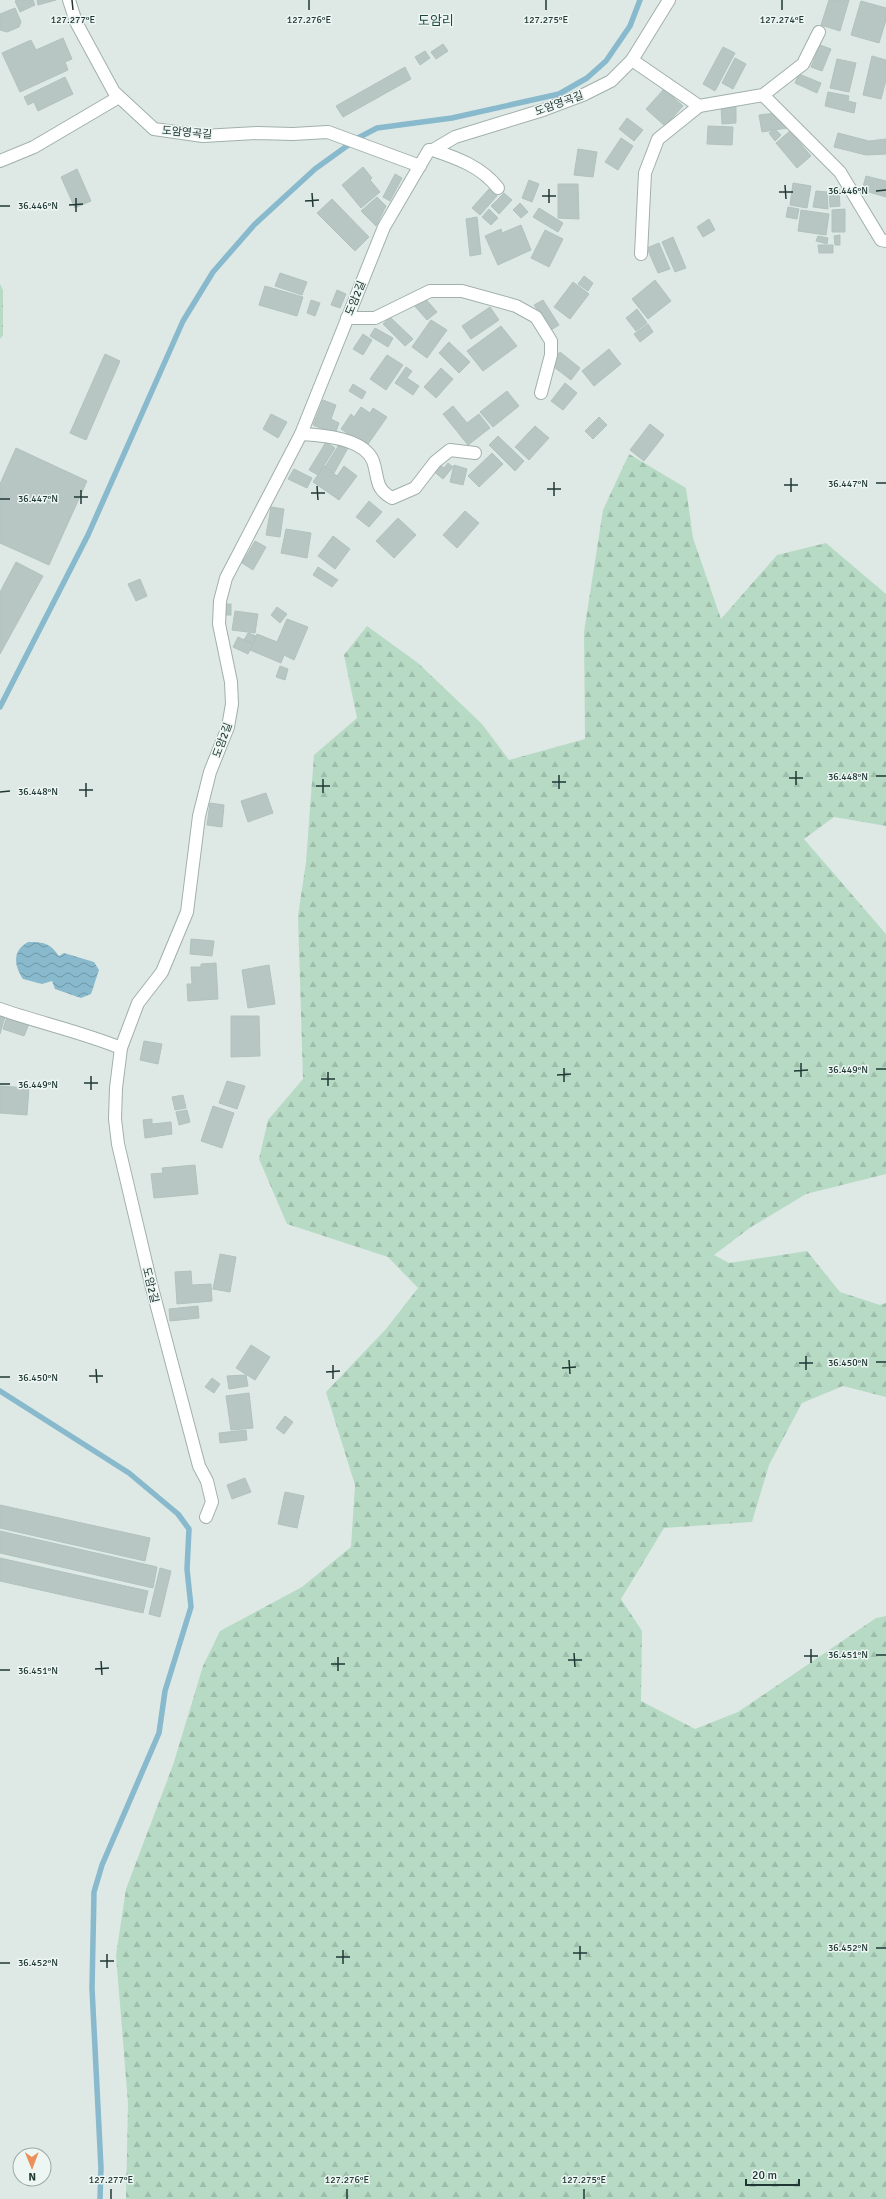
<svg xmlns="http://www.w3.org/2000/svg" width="886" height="2199" viewBox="0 0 886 2199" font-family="Signika,'Noto Sans KR',sans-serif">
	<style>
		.forest { fill: url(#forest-firs) }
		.water { fill: url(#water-waves) }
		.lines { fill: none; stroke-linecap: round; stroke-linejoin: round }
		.stream { stroke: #88b9cc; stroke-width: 5.5 }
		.building { fill: #b7c6c2; stroke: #b1c2bd }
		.minor-casing { stroke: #a1b0ac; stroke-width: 14 }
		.minor { stroke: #fff; stroke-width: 12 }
		.ticks { fill: none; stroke: #203834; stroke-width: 1.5 }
		.labels { text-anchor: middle; stroke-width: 3; stroke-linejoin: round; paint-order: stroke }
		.street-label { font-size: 11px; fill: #203834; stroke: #eef6f3 }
		.quarter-label { font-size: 13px; fill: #1e4843; stroke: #eef6f3 }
		.ticks-label { font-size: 10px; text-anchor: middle; fill: #203834; stroke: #eef6f3; stroke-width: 3; stroke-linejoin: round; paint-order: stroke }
	</style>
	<defs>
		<pattern id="forest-firs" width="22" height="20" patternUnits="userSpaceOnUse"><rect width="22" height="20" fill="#b7dac5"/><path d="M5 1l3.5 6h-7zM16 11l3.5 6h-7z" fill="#9dbcaa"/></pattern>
		<pattern id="water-waves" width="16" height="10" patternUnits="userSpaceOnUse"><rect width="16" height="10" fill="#88b9cc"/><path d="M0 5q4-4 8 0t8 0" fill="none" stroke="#6f97a6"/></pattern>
	</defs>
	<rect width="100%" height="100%" fill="#dee9e5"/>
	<g class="forest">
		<path d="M0 284 3 290V335L0 339Z"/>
		<path d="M629 454 686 488 693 538 721 619 777 555 826 543 886 594V826L834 817 804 839 886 934V1174L806 1194 751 1227 714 1255 729 1263 807 1251 840 1292 880 1305 886 1303V1397L843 1386 802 1403 769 1465 752 1522 664 1528 621 1599 642 1631 641 1701 695 1729 738 1712 876 1618 886 1616V2199H126L128 2103 116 1955 126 1889 173 1765 203 1666 220 1631 302 1587 351 1547 355 1485 326 1392 386 1329 418 1288 388 1257 287 1224 259 1159 268 1120 303 1079 298 916 306 862 314 755 357 718 344 655 367 626 418 663 482 724 509 760 585 739 584 632 603 510Z"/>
	</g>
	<path class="water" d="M28 942C44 942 50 943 59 956L64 953 94 962 99 970 91 994 81 998 55 989 52 981 42 984 23 979C14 965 12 951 28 942Z"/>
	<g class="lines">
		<g class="stream">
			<path d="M0 707 88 535 183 321 213 272 254 225 315 169 358 138 377 128 452 118 559 94 587 78 606 61 630 26 640 0"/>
			<path d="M0 1391 129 1473 178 1514 189 1529 187 1569 191 1607 165 1691 159 1733 102 1865 94 1892 92 1988 101 2168 100 2199"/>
		</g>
	</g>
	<g class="building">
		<path d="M18 0H33L35 5 20 12 15 1Z"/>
		<path d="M37 0H56L38 5Z"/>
		<path d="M829 0H849L840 31 821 25Z"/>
		<path d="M861 1 886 8V20L879 43 851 35Z"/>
		<path d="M15 8 21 22 19 27 7 32 0 30V14Z"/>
		<path d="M63 38 72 59 65 62 68 70 20 92 2 53 31 40 36 50Z"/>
		<path d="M443 44 448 51 436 59 431 52Z"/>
		<path d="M820 45 831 49 822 71 811 67Z"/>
		<path d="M723 47 735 53 715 91 703 84Z"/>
		<path d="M425 51 430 58 420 65 415 57Z"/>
		<path d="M872 56 886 60V80L881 99 863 95Z"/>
		<path d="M735 58 746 64 733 89 722 83Z"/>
		<path d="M837 59 856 63 849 92 830 88Z"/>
		<path d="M405 67 411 79 343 117 336 106Z"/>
		<path d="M799 74 821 83 817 93 795 83Z"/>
		<path d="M65 77 73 94 38 111 34 102 28 105 24 97Z"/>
		<path d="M664 89 683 106 665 126 646 109Z"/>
		<path d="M828 92 849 96 848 101 856 103 854 113 825 106Z"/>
		<path d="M736 105V123L722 124 721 106Z"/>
		<path d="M776 113 787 128 762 132 759 115Z"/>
		<path d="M627 118 643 130 634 141 619 129Z"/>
		<path d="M708 126 733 127 732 145 707 144Z"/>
		<path d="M775 129 781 135 775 141 769 133Z"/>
		<path d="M790 131 811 156 797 168 776 143Z"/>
		<path d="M838 133 869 141 886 139V154L866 155 834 147Z"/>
		<path d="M621 138 633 146 618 170 605 162Z"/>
		<path d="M578 149 597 152 593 177 574 175Z"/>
		<path d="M363 167 372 178 370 180 380 192 361 208 342 185Z"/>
		<path d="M77 169 91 201 75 208 61 177Z"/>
		<path d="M395 174 402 178 390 201 383 197Z"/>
		<path d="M866 176 886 181V197L862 190Z"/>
		<path d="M529 180 539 184 532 202 522 198Z"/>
		<path d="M793 183 811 186 807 208 790 205Z"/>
		<path d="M558 184H578L579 219 558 218Z"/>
		<path d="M489 189 497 196 480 215 472 208Z"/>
		<path d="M839 189 840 206 830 207 829 190Z"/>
		<path d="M816 191 827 192 828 209 813 207Z"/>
		<path d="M504 193 512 200 499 214 491 206Z"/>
		<path d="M377 197 386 206 376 226 361 211Z"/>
		<path d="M332 199 369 237 355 251 317 213Z"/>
		<path d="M520 203 528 212 521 218 513 210Z"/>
		<path d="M788 207 799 209 797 219 786 217Z"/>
		<path d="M539 208 563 223 558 232 533 217Z"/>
		<path d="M489 209 498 218 491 225 482 217Z"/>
		<path d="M845 209V232H832V210Z"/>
		<path d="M801 210 829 214 826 235 798 231Z"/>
		<path d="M477 217 481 254 470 256 466 219Z"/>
		<path d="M709 219 715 230 703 237 697 227Z"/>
		<path d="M521 225 531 250 498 265 485 236 501 229 502 233Z"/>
		<path d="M545 230 563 239 549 267 531 258Z"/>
		<path d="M840 235V245H835L834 236Z"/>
		<path d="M818 236 828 238 827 244 816 241Z"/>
		<path d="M673 237 686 268 675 272 662 242Z"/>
		<path d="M659 243 670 269 658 273 647 248Z"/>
		<path d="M818 245H833V253H819Z"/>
		<path d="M280 273 307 282 302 295 275 286Z"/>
		<path d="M584 276 593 283 588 291 578 284Z"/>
		<path d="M655 280 671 301 648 319 632 299Z"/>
		<path d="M573 282 589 294 570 319 554 307Z"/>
		<path d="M265 286 303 297 297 316 259 305Z"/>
		<path d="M337 290 346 294 340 308 331 305Z"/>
		<path d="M423 296 437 312 427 320 413 304Z"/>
		<path d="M311 300 320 303 315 316 307 313Z"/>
		<path d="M543 300 559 325 551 330 534 305Z"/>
		<path d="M490 307 499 320 471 339 462 326Z"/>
		<path d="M637 309 647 323 636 331 626 318Z"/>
		<path d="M390 317 413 339 405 346 383 324Z"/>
		<path d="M431 320 447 330 427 358 412 347Z"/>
		<path d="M648 324 653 332 640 342 634 334Z"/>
		<path d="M501 326 517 346 483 371 467 351Z"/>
		<path d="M375 328 393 338 388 347 370 336Z"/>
		<path d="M363 334 372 340 363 355 353 349Z"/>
		<path d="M449 342 470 362 459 373 439 353Z"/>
		<path d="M609 349 621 364 594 386 582 371Z"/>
		<path d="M560 352 580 368 571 380 550 364Z"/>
		<path d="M105 354 120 361 86 440 70 433Z"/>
		<path d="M387 355 403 365 386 390 370 379Z"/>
		<path d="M406 367 412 371 407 378 419 386 413 395 395 383Z"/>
		<path d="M441 368 453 379 436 398 424 387Z"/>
		<path d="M565 383 577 393 563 410 551 401Z"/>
		<path d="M353 384 366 392 362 399 349 391Z"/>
		<path d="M507 391 519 406 493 427 480 412Z"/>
		<path d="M323 400 336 405 331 419 339 423 335 434 313 425Z"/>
		<path d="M453 406 467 423 479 414 490 428 468 445 443 414Z"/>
		<path d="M361 407 370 413 373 408 387 417 366 447 341 429 351 414 354 417Z"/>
		<path d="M271 414 287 422 278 438 263 429Z"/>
		<path d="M599 417 607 425 593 439 585 431Z"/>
		<path d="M650 424 664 435 644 461 630 450Z"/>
		<path d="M535 426 549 438 529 460 515 447Z"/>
		<path d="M498 436 524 461 515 471 489 445Z"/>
		<path d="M326 442 335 448 318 475 309 470Z"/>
		<path d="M340 443 348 448 334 473 325 467Z"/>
		<path d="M16 448 87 481 49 565 0 543V484Z"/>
		<path d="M492 453 503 464 479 487 468 476Z"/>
		<path d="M438 463 444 468 448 463 453 467 443 479 432 470Z"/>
		<path d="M454 465 467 469 463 485 450 482Z"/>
		<path d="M324 466 337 476 344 466 357 476 339 500 313 482Z"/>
		<path d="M294 469 312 478 307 488 288 479Z"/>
		<path d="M369 501 382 512 369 527 356 517Z"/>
		<path d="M271 507 284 509 280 537 266 535Z"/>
		<path d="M465 511 479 523 457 548 443 535Z"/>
		<path d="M398 518 416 535 394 558 376 541Z"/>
		<path d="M286 529 311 533 307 558 281 553Z"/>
		<path d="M333 536 350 549 335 569 318 556Z"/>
		<path d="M255 541 266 547 253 570 242 563Z"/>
		<path d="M16 562 43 576 0 654V592Z"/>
		<path d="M318 567 338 580 332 587 313 575Z"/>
		<path d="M140 579 147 596 136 601 128 584Z"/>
		<rect x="222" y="604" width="9" height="11"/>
		<path d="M277 607 287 614 280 623 271 615Z"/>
		<path d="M235 611 258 614 255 633 232 630Z"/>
		<path d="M287 619 308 627 294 660 284 655 281 663 250 650 257 634 277 642Z"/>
		<path d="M248 633 256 636 253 644 244 640Z"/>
		<path d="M238 637 253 644 248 654 233 647Z"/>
		<path d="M280 666 288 669 285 680 276 677Z"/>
		<path d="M266 793 273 813 248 822 241 801Z"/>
		<path d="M210 803 224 805 222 827 207 825Z"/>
		<path d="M191 939 214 941 212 956 190 954Z"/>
		<path d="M216 963 218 999 188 1001 187 984H192L191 967H201V964Z"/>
		<path d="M269 965 275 1004 248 1008 242 970Z"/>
		<path d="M0 1015 5 1017 0 1034Z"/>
		<path d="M231 1016H259L260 1056 231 1057Z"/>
		<path d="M7 1017 29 1024 24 1036 3 1029Z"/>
		<path d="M144 1041 162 1044 158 1064 140 1060Z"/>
		<path d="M227 1081 245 1086 237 1109 219 1103Z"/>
		<path d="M0 1086 29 1088 27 1115 0 1113Z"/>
		<path d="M183 1095 186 1108 175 1110 172 1097Z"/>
		<path d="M213 1106 234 1113 222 1148 201 1141Z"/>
		<path d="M187 1110 190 1122 179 1125 176 1112Z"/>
		<path d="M152 1119V1124L171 1122 172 1134 145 1138 143 1120Z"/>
		<path d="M195 1165 198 1194 154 1198 151 1174 163 1173 162 1168Z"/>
		<path d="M220 1254 236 1257 230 1292 213 1289Z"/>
		<path d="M191 1271 192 1285 211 1284 212 1301 177 1304 175 1272Z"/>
		<path d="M198 1306 199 1318 170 1321 169 1309Z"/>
		<path d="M251 1345 270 1357 255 1380 236 1368Z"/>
		<path d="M246 1375 248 1386 229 1389 227 1376Z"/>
		<path d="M212 1378 220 1384 214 1393 205 1387Z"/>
		<path d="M249 1393 253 1428 231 1430 226 1396Z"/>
		<path d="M285 1416 293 1422 284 1434 276 1428Z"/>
		<path d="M246 1430 247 1440 220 1443 219 1433Z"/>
		<path d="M245 1478 251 1492 232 1499 227 1485Z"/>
		<path d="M285 1492 304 1496 297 1528 278 1524Z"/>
		<path d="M0 1505 150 1538 145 1561 0 1528Z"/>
		<path d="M0 1531 157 1567 153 1588 0 1553Z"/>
		<path d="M0 1558 148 1591 143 1613 0 1581Z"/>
		<path d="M160 1568 171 1571 160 1617 149 1614Z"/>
	</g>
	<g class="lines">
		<defs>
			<g id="minor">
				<path d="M69 0 76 22 114 92 154 129 203 136 257 133 293 134 328 132 420 166"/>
				<path d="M632 60 699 106"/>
				<path d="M763 95 840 172 881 240 886 241"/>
				<path d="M433 150C457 158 482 167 498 188"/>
				<path d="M0 161 34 147 119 97"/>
				<path d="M641 254 645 173 658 139 699 106 763 95 803 64 819 32"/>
				<path d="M347 318H375L430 291H462L516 306 536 317 551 341V355L541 393"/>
				<path d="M301 434C322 435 364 438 373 461 379 478 374 488 392 498L415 488 435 462 450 450 475 453"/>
				<path d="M0 1009C40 1023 82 1032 121 1048"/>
				<path d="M206 1517 212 1502 207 1481 199 1466 151 1284 118 1144 115 1119 116 1088 121 1048 138 1003 162 972 187 912 199 816 210 772 228 727 232 704 231 682 219 624 220 601 226 578 301 434 384 227 429 150H433L455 137 543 110 583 95 611 81 632 60 669 0"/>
			</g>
		</defs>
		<use href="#minor" class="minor-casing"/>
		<use href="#minor" class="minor"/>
	</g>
	<path class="ticks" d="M72 0 73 10M309 0V10M546 0V10M782 0V10M785 185 786 199M549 189V203M876 191 886 190M779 192H793M312 193 313 207M542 196H556M76 198V212M305 201 319 200M69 205 83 204M0 206H10M791 478V492M554 482V496M876 483H886M784 485H798M317 486 318 500M547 489H561M81 490V504M311 493H325M74 497H88M0 499H10M796 771V785M559 775V789M876 776H886M789 778H803M323 779V793M552 782H566M86 783V797M316 786H330M79 790H93M0 792 10 791M801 1063V1077M564 1068V1082M876 1069H886M794 1071 808 1070M328 1072V1086M557 1075 571 1074M91 1076V1090M321 1079H335M84 1083H98M0 1084H10M806 1356V1370M569 1360 570 1374M876 1362H886M799 1363H813M333 1365V1379M562 1368 576 1367M96 1369 97 1383M326 1372 340 1371M89 1376H103M0 1377H10M811 1649V1663M574 1653 575 1667M876 1655H886M804 1656H818M338 1657V1671M568 1660H582M101 1661 102 1675M331 1664H345M95 1669 109 1668M0 1670H10M580 1946V1960M876 1948H886M343 1950V1964M573 1953H587M107 1954V1968M336 1957H350M100 1961H114M0 1963H10M111 2189V2199M347 2189V2199M584 2189V2199"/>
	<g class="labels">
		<g class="street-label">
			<text transform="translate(559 103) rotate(-20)" y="4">도암영곡길</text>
			<text transform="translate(187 132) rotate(5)" y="4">도암영곡길</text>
			<text transform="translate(355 298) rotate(-68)" y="4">도암2길</text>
			<text transform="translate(222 740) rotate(-70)" y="4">도암2길</text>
			<text transform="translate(151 1285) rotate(76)" y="4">도암2길</text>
		</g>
		<g class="quarter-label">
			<text x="436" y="25">도암리</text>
		</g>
	</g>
	<g class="ticks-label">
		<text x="73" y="23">127.277°E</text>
		<text x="309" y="23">127.276°E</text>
		<text x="546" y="23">127.275°E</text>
		<text x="782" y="23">127.274°E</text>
		<text x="848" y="194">36.446°N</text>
		<text x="38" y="209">36.446°N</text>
		<text x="848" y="487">36.447°N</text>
		<text x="38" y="502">36.447°N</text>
		<text x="848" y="780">36.448°N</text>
		<text x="38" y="795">36.448°N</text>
		<text x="848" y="1073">36.449°N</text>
		<text x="38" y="1088">36.449°N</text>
		<text x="848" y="1366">36.450°N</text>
		<text x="38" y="1381">36.450°N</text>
		<text x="848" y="1658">36.451°N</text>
		<text x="38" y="1674">36.451°N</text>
		<text x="848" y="1951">36.452°N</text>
		<text x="38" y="1966">36.452°N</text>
		<text x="111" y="2183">127.277°E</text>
		<text x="347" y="2183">127.276°E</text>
		<text x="584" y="2183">127.275°E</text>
	</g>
	<g transform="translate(32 2167) rotate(179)"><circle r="19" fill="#eef6f3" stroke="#9caaa7"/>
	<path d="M0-3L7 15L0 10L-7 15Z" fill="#eb905a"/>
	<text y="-6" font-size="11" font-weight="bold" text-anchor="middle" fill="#203834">N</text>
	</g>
	<path d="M746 2179v6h53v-6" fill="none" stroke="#203834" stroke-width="2"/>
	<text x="752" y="2179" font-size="12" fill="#203834" stroke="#eef6f3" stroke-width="3" paint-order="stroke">20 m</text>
</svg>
